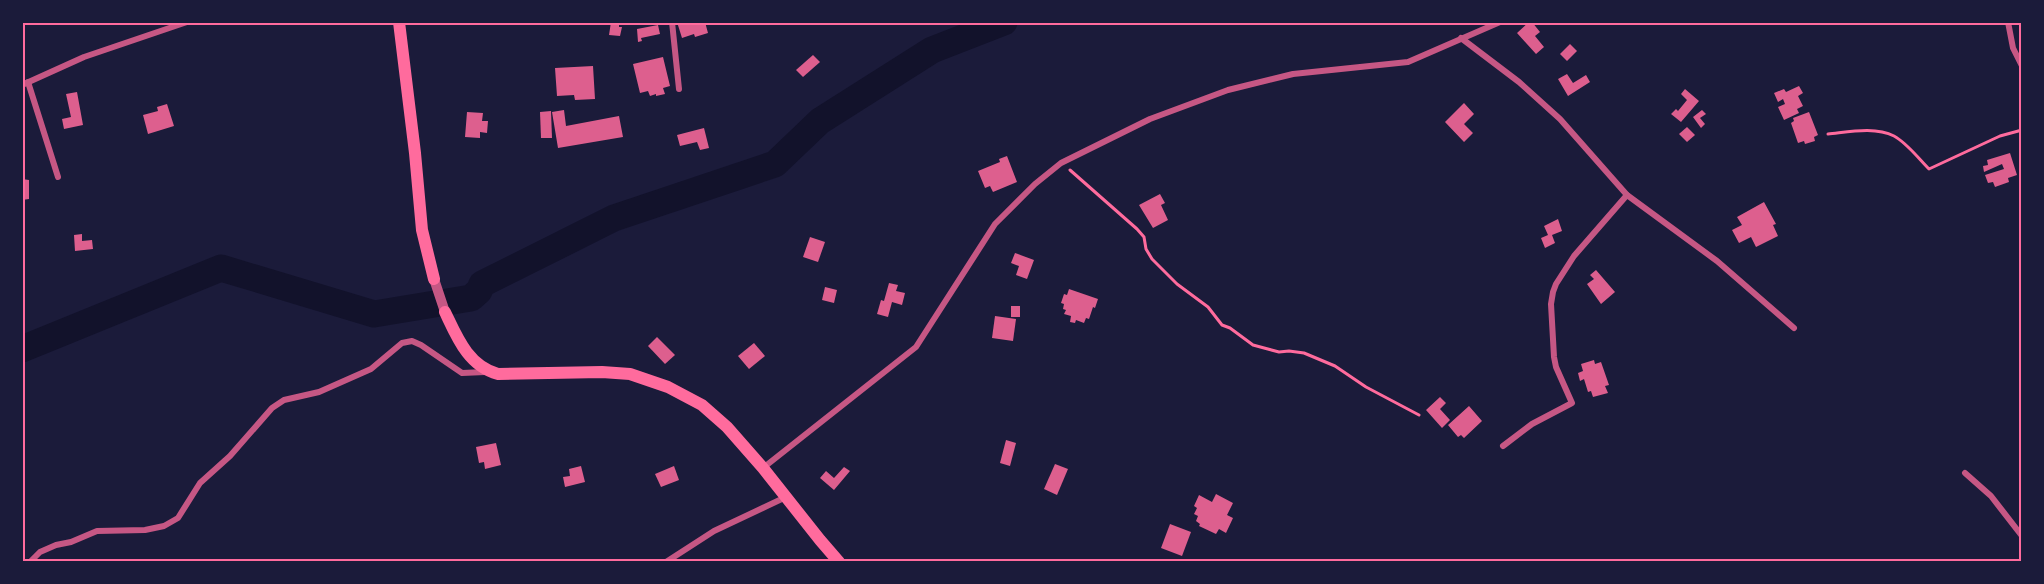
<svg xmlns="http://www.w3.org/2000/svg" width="2044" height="584" viewBox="0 0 2044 584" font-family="'Noto Serif',serif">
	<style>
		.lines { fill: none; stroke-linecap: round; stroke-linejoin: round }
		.river { stroke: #12122b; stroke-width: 27 }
		.building { fill: #dd5f8e }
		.path { stroke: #ff6b9d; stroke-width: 3 }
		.minor { stroke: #c65784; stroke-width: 6 }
		.tertiary { stroke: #c65784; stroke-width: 10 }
		.secondary { stroke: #ff6b9d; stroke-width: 12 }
		.neatline { fill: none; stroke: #ff6b9d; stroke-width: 2 }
	</style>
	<rect width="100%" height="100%" fill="#1b1b3a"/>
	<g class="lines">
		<path class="river" d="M22 349 221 268 374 314 471 298 479 291 482 284 614 218 775 164 820 121 932 50 1004 22"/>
	</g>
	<g class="building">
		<path d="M611 22 619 23V27H622L620 36 609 35Z"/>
		<path d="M677 22H705L708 33 695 37 694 34 682 38Z"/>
		<path d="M1529 22H1532L1540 32 1535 36 1544 47 1536 54 1517 33Z"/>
		<path d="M658 25 660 34 641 38 642 41 638 42 637 29Z"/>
		<path d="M1570 44 1577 51 1567 61 1560 54Z"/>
		<path d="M813 55 820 62 803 77 796 70Z"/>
		<path d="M663 57 670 86 663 88 665 94 656 96V94L650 96 648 91 640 93 633 64Z"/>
		<path d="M593 66 595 99 575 100 574 95 557 96 555 68Z"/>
		<path d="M1567 74 1573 83 1586 75 1590 82 1568 96 1558 79Z"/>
		<path d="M1799 86 1803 93 1798 96 1803 106 1797 109 1799 113 1784 120 1778 107 1785 104 1783 99 1778 102 1774 93 1784 89 1786 92Z"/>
		<path d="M1685 89 1699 101 1681 122 1671 114 1676 109 1678 111 1687 100 1681 94Z"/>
		<path d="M77 92 83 125 64 129 62 119 71 117 66 94Z"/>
		<path d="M1464 103 1474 114 1464 124 1473 133 1464 142 1445 122Z"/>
		<path d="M167 104 174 126 148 134 143 115 158 111 157 107Z"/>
		<path d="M564 110 566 126 619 116 623 137 558 148 552 112Z"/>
		<path d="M1702 110 1706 114 1700 118 1705 124 1701 128 1693 117Z"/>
		<path d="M551 111 552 138H541L540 112Z"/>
		<path d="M467 112 483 113 482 121H488L487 133 480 132V138L465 137Z"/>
		<path d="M1809 112 1818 135 1814 137 1815 141 1805 144 1804 141 1798 143 1791 123 1794 121 1793 118Z"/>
		<path d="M1687 127 1695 135 1687 142 1679 134Z"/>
		<path d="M704 128 709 148 700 150 697 142 680 146 677 135Z"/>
		<path d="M2010 153 2017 175 2008 178 2009 182 1995 187 1993 182 1988 183 1985 175 2004 169 2002 164 1984 172 1983 166 1988 165 1987 160Z"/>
		<path d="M1007 156 1017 182 993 192 990 186 985 188 978 171 1000 162 999 159Z"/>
		<path d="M22 179 29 180V199L22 200Z"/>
		<path d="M1160 194 1165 203 1161 205 1168 220 1153 228 1139 205Z"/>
		<path d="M1764 202 1776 224 1773 225 1778 236 1756 247 1751 237 1739 243 1732 230 1742 225 1737 217Z"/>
		<path d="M1558 219 1562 231 1552 235 1555 243 1545 248 1541 238 1548 235 1544 226Z"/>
		<path d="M82 234V241L92 240 93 249 75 251 74 235Z"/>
		<path d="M810 237 825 242 818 262 803 257Z"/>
		<path d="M1015 253 1034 260 1027 279 1016 275 1019 266 1011 263Z"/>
		<path d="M1596 270 1615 292 1601 304 1587 284 1594 279 1590 275Z"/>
		<path d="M889 283 898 285 896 291 905 293 902 305 892 302 888 317 877 314 881 300 884 301Z"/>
		<path d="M825 287 837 290 834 303 822 300Z"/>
		<path d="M1069 289 1098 299 1095 308 1093 307 1089 319 1086 318 1084 323 1076 320 1075 323 1070 322 1071 316 1064 314 1066 310 1063 309 1064 304 1061 303 1064 294 1067 295Z"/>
		<rect x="1011" y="306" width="9" height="11"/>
		<path d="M995 316 1016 319 1013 341 992 338Z"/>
		<path d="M657 337 675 355 665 364 648 346Z"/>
		<path d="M754 343 765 356 749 369 738 356Z"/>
		<path d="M1594 360 1595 364 1601 362 1609 385 1605 386 1608 393 1593 397 1591 391 1588 392 1584 379 1580 381 1578 373 1583 371 1581 364Z"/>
		<path d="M1440 397 1446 403 1440 409 1450 420 1442 428 1426 410Z"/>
		<path d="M1469 406 1482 421 1464 438 1461 435 1458 437 1448 425Z"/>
		<path d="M1006 440 1016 443 1010 466 1000 463Z"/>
		<path d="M496 443 501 465 485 469 484 462 479 463 476 447Z"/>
		<path d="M1055 464 1068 469 1057 495 1044 489Z"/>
		<path d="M581 466 585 482 565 487 563 477 570 476 569 469Z"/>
		<path d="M674 466 679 480 661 487 655 474Z"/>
		<path d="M844 467 850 471 834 490 820 478 826 471 834 478Z"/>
		<path d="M1216 494 1233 503 1227 515 1233 518 1226 533 1219 529 1216 534 1199 526 1200 524 1196 521 1198 516 1194 514 1197 508 1194 506 1199 495 1212 502Z"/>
		<path d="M1170 524 1191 532 1182 556 1161 548Z"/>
	</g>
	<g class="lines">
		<g class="path">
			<path d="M1828 134C1848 132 1875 126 1894 136 1907 143 1918 158 1929 169L2000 136 2022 130"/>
			<path d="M1070 170 1137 229 1144 237 1146 249 1152 259 1177 284 1208 307 1222 325 1230 328 1253 345 1279 352 1289 351 1304 353 1335 366 1366 387 1419 415"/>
		</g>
		<g class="minor">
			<path d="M672 22 679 89"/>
			<path d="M2008 22 2013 48 2022 66"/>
			<path d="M1461 38 1519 82 1560 119 1627 195 1717 261 1794 328"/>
			<path d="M28 82 58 177"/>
			<path d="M22 85 84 57 187 22"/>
			<path d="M1503 446 1532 424 1572 403 1556 367 1554 357 1551 304 1553 292 1556 284 1574 256 1627 195"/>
			<path d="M763 468 916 347 995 224 1035 184 1061 163 1150 119 1228 90 1293 74 1408 62 1500 22"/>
			<path d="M1965 473 1991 496 2022 536"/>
			<path d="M30 562 40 552 56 545 71 542 97 531 145 530 164 526 178 518 200 483 230 456 272 408 284 400 319 392 371 369 402 343 412 341 421 345 462 373 485 372"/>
			<path d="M666 562 714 531 786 497"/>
		</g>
		<path class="tertiary" d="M434 279 445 312"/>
		<g class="secondary">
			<path d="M399 22 415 153 422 230 434 279"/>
			<path d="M445 312C457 337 468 366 498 374L602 372 630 374 668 387 702 405 727 427 763 468 820 540 839 562"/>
		</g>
	</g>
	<rect width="2044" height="584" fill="none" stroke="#1b1b3a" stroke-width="48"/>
	<rect x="24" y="24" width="1996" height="536" class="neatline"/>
</svg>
